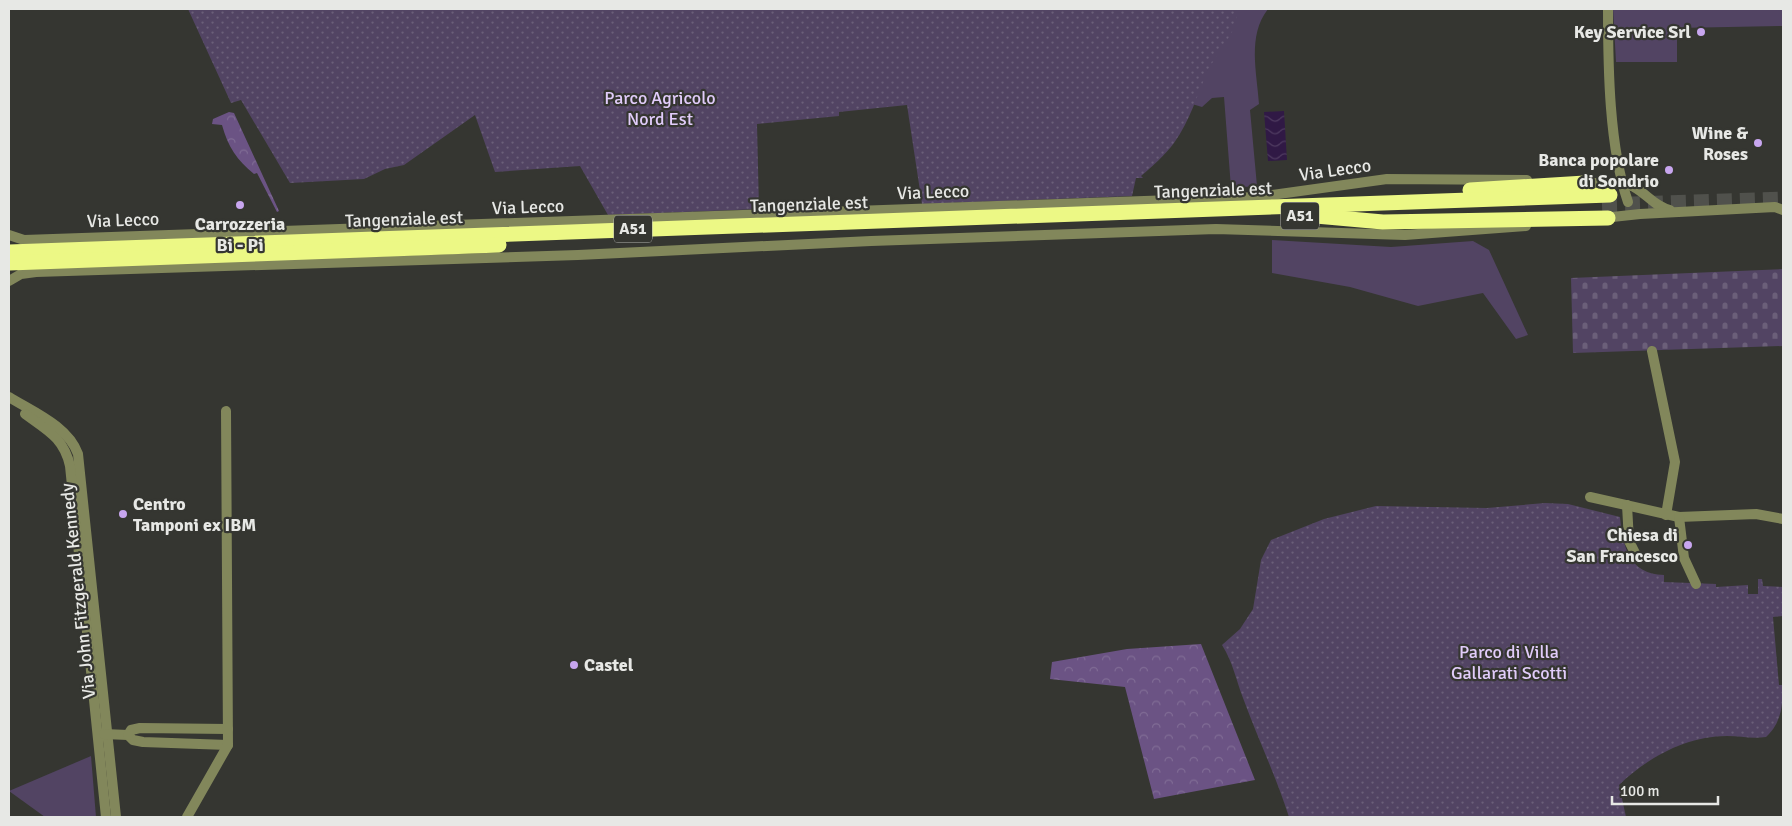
<svg xmlns="http://www.w3.org/2000/svg" width="1792" height="826" font-family="Signika,sans-serif">
  <style>
    .grass { fill: #524463 }
    .forest { fill: url(#forest-crowns) }
    .cemetery { fill: url(#cemetery-stones) }
    .park { fill: url(#park-dots) }
    .water { fill: url(#water-waves) }
    .lines { fill: none; stroke-linecap: round; stroke-linejoin: round }
    .highway-tunnel { stroke: #50514c; stroke-width: 15; stroke-dasharray: 15 8; stroke-linecap: butt }
    .minor { stroke: #82875b; stroke-width: 10 }
    .highway { stroke: #ecf885; stroke-width: 15 }
    .poi-dot { fill: #c8a6ef; stroke: #353631; stroke-width: 2 }
    .labels { text-anchor: middle; dominant-baseline: central; stroke-width: 4.5; stroke-linejoin: round; paint-order: stroke }
    .shield { fill: #353631; stroke: #b2b3af; stroke-width: 1 }
    .shield-label { font-size: 16px; font-weight: bold; fill: #e7e8e5 }
    .poi-label { font-size: 18px; font-weight: bold; fill: #e7e8e5; stroke: #353631; text-anchor: end }
    .park-label { font-size: 18px; fill: #e1ccfa; stroke: #353631 }
    .street-label { font-size: 18px; fill: #e7e8e5; stroke: #353631 }
  </style>
  <defs>
    <pattern id="forest-crowns" width="20" height="18" patternUnits="userSpaceOnUse" patternTransform="scale(1.25)"><rect width="20" height="18" fill="#6b5384"/><path d="M2 6a3 3 0 1 1 6 0M12 15a3 3 0 1 1 6 0" fill="none" stroke="#806c95"/></pattern>
    <pattern id="cemetery-stones" width="16" height="16" patternUnits="userSpaceOnUse" patternTransform="scale(1.25)"><rect width="16" height="16" fill="#524463"/><path d="M2 7V4a2 2 0 0 1 4 0v3zM10 15v-3a2 2 0 0 1 4 0v3z" fill="#6b5f79"/></pattern>
    <pattern id="park-dots" width="8" height="8" patternUnits="userSpaceOnUse" patternTransform="scale(1.25)"><rect width="8" height="8" fill="#524463"/><path d="M2 2h.1M6 6h.1" fill="none" stroke="#6b5f79" stroke-width="1.8" stroke-linecap="round"/></pattern>
    <pattern id="water-waves" width="16" height="10" patternUnits="userSpaceOnUse" patternTransform="scale(1.25)"><rect width="16" height="10" fill="#301945"/><path d="M0 5q4-4 8 0t8 0" fill="none" stroke="#4e3a60"/></pattern>
  </defs>
  <rect width="100%" height="100%" fill="#353631"/>
  <g class="grass">
    <path d="M 1235,9 L 1268,9 C 1247,36 1257,72 1259,104 L 1250,110 L 1257,186 L 1231,188 L 1224,97 L 1212,98 L 1202,107 L 1192,104 Z"/>
    <path d="M 1613,9 L 1783,9 L 1783,26 L 1677,28 L 1677,62 L 1616,62 Z"/>
    <path d="M 1272,240 L 1391,247 L 1473,241 L 1489,250 L 1528,335 L 1516,339 L 1483,293 L 1418,306 L 1350,287 L 1272,273 Z"/>
    <path d="M 91,756 L 96,817 L 45,817 L 9,791 Z"/>
  </g>
  <g class="forest">
    <path d="M 229,112 L 234,113 L 279,211 L 277,212 L 257,173 L 254,174 C 237,160 228,147 222,125 L 212,124 L 213,119 Z"/>
    <path d="M 1201,644 L 1255,780 L 1154,799 L 1125,687 L 1050,679 L 1052,662 L 1127,649 Z"/>
  </g>
  <path class="cemetery" d="M 1783,269 L 1783,346 L 1573,353 L 1571,278 Z"/>
  <g class="park">
    <path d="M 188,9 L 1237,9 C 1237,15 1236,22 1234,28 C 1227,42 1216,56 1208,70 C 1197,95 1190,121 1174,143 C 1165,155 1153,166 1141,176 L 1143,178 L 1136,178 L 1132,196 L 922,204 L 907,105 L 839,112 L 839,116 L 757,124 L 759,209 L 608,215 L 580,166 L 495,172 L 475,115 L 404,165 L 385,169 L 364,179 L 290,183 L 241,100 L 231,103 Z"/>
    <path d="M 1545,503 L 1568,504 L 1620,517 C 1623,546 1628,574 1664,575 L 1664,582 L 1716,584 L 1716,587 L 1748,585 L 1748,594 L 1758,594 L 1758,579 L 1762,579 L 1763,586 L 1783,587 L 1783,616 L 1773,617 L 1779,685 L 1783,685 C 1783,705 1781,724 1766,737 C 1752,739 1740,736 1727,736 C 1686,736 1647,758 1619,785 L 1626,817 L 1289,817 C 1276,776 1258,739 1243,698 C 1236,680 1233,662 1222,645 L 1240,629 L 1253,609 L 1261,560 L 1271,540 L 1324,519 L 1376,506 L 1487,508 Z"/>
  </g>
  <path class="water" d="M 1284,111 L 1287,160 L 1268,161 L 1264,112 Z"/>
  <g class="lines">
    <path class="highway-tunnel" d="M 1602,205 L 1783,199"/>
    <g class="minor">
      <path d="M 1608,9 C 1608,67 1609,147 1628,202"/>
      <path d="M 1579,183 C 1596,184 1618,180 1634,187 C 1647,194 1654,206 1670,210"/>
      <path d="M 1603,218 L 1640,214 L 1775,207 L 1783,210"/>
      <path d="M 9,235 L 24,240 L 1258,197 L 1387,179 L 1527,180"/>
      <path d="M 9,281 L 21,274 L 36,272 L 578,255 L 871,241 L 1216,229 L 1405,235 L 1526,226"/>
      <path d="M 1652,351 L 1675,462 L 1666,515"/>
      <path d="M 9,397 C 33,412 68,426 78,454 L 116,817"/>
      <path d="M 25,414 C 47,430 64,438 70,466 L 106,817"/>
      <path d="M 1590,497 L 1679,517 L 1756,514 L 1783,519"/>
      <path d="M 1627,505 L 1629,541 L 1635,553"/>
      <path d="M 1679,517 L 1684,558 L 1696,584"/>
      <path d="M 104,734 L 128,735 L 133,740 L 143,742 L 228,745"/>
      <path d="M 128,735 L 131,730 L 140,728 L 228,729"/>
      <path d="M 187,817 L 228,745 L 226,411"/>
    </g>
    <g class="highway">
      <path d="M 1470,190 L 1585,183"/>
      <path d="M 1316,216 L 1383,222 L 1608,218"/>
      <path d="M 9,252 L 1610,195"/>
      <path d="M 9,263 L 499,245"/>
    </g>
  </g>
  <g class="poi-dot">
    <circle cx="1701" cy="32" r="5"/>
    <circle cx="1758" cy="143" r="5"/>
    <circle cx="1669" cy="170" r="5"/>
    <circle cx="240" cy="205" r="5"/>
    <circle cx="123" cy="514" r="5"/>
    <circle cx="1688" cy="545" r="5"/>
    <circle cx="574" cy="665" r="5"/>
  </g>
  <g class="labels">
    <g class="shield">
      <rect x="1281" y="202.5" width="38" height="27" rx="4"/>
      <rect x="614" y="215.5" width="38" height="27" rx="4"/>
    </g>
    <g class="shield-label">
      <text x="1300" y="216">A51</text>
      <text x="633" y="229">A51</text>
    </g>
    <g class="poi-label">
      <text x="1691" y="32">Key Service Srl</text>
      <text x="1748" y="133">Wine &amp;<tspan x="1748" dy="21">Roses</tspan></text>
      <text x="1659" y="160">Banca popolare<tspan x="1659" dy="21">di Sondrio</tspan></text>
      <text x="240" y="224" text-anchor="middle">Carrozzeria<tspan x="240" dy="21">Bi - Pi</tspan></text>
      <text x="133" y="504" text-anchor="start">Centro<tspan x="133" dy="21">Tamponi ex IBM</tspan></text>
      <text x="1678" y="535">Chiesa di<tspan x="1678" dy="21">San Francesco</tspan></text>
      <text x="584" y="665" text-anchor="start">Castel</text>
    </g>
    <g class="park-label">
      <text x="660" y="98">Parco Agricolo<tspan x="660" dy="21">Nord Est</tspan></text>
      <text x="1509" y="652">Parco di Villa<tspan x="1509" dy="21">Gallarati Scotti</tspan></text>
    </g>
    <g class="street-label">
      <text transform="translate(1335 170) rotate(-8)">Via Lecco</text>
      <text transform="translate(1213 190) rotate(-2)">Tangenziale est</text>
      <text transform="translate(933 192) rotate(-2)">Via Lecco</text>
      <text transform="translate(809 204) rotate(-2)">Tangenziale est</text>
      <text transform="translate(528 207) rotate(-2)">Via Lecco</text>
      <text transform="translate(404 219) rotate(-2)">Tangenziale est</text>
      <text transform="translate(123 220) rotate(-2)">Via Lecco</text>
      <text transform="translate(78 591) rotate(-96)">Via John Fitzgerald Kennedy</text>
    </g>
  </g>
  <rect width="1792" height="826" fill="none" stroke="#e7e8e5" stroke-width="20"/>
  <path d="M1612 796v8h106v-8" fill="none" stroke="#e7e8e5" stroke-width="2.5"/>
  <text x="1620" y="796" font-size="15" fill="#e7e8e5" stroke="#353631" stroke-width="4" paint-order="stroke">100 m</text>
</svg>
